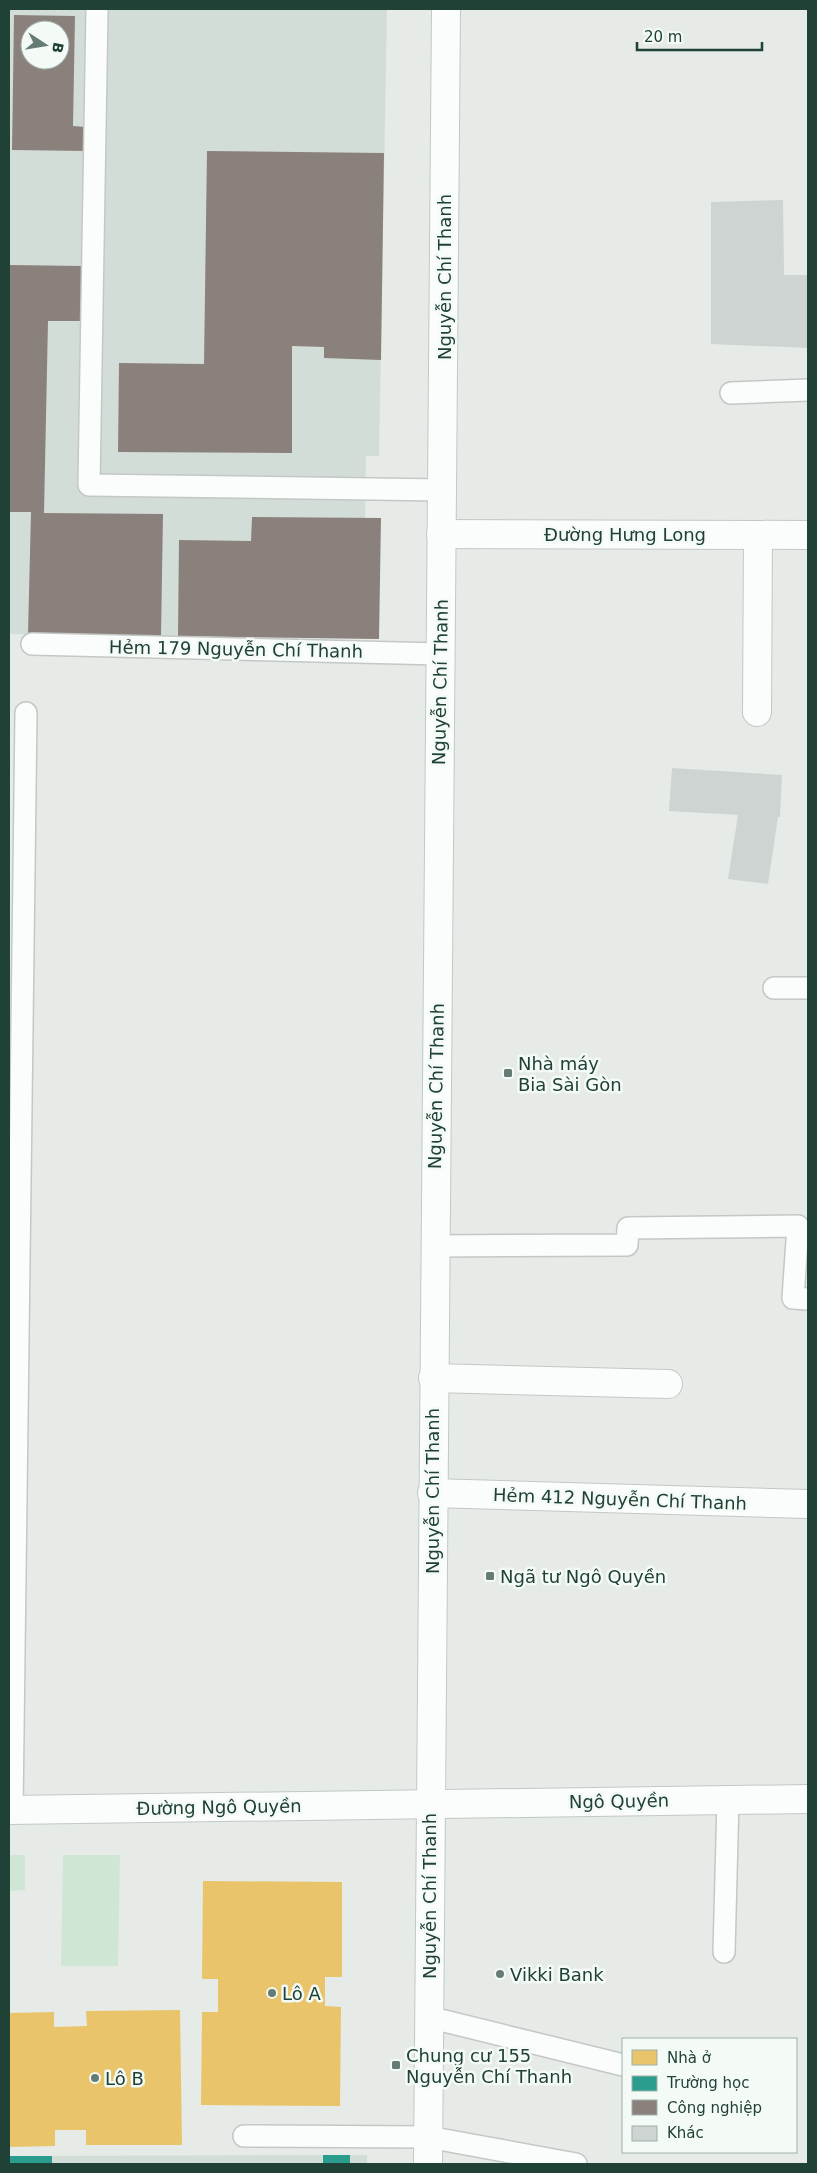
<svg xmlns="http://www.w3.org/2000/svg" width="817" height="2173" font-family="'DejaVu Sans',sans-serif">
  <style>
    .built { fill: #d3ddd8; fill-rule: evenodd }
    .green { fill: #cee6d3 }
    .homes { fill: #e9c46a }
    .schools { fill: #2a9d8f }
    .industry { fill: #8a817c; fill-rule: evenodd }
    .building { fill: #cdd4d1 }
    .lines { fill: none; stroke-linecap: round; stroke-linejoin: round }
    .lane-casing { stroke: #c3c8c5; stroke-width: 24 }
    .street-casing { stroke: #c3c8c5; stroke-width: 30 }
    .secondary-casing { stroke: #c1c9c5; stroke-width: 30 }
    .lane { stroke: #fbfcfc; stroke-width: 21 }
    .street { stroke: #fbfcfc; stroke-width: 28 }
    .secondary { stroke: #fbfcfc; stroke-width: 28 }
    .poi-dot { fill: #657c74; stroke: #f4faf6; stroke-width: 2 }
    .labels { text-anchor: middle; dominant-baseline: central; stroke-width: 5; stroke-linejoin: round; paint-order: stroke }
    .street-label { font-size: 18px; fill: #204136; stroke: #f4faf6 }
    .poi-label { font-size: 18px; fill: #204136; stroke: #f4faf6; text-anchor: start }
  </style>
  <rect width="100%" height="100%" fill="#e6ebe8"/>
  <g class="built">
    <path d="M 9,9 L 387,9 L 379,456 L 366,456 L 365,518 L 379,639 L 9,634 ZM 30,30 L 60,30 L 60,60 L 30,60 Z"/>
    <path d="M 367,2155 L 367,2164 L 9,2164 L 9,2156 Z"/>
  </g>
  <g class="green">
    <path d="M 9,1855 L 25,1855 L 25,1890 L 9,1891 Z"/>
    <path d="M 63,1855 L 120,1855 L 118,1966 L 61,1966 Z"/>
  </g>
  <g class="homes">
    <path d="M 203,1881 L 342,1882 L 342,1977 L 325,1977 L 325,2006 L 341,2007 L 340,2106 L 201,2105 L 202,2012 L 218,2012 L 218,1979 L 202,1979 Z"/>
    <path d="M 180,2010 L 182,2145 L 86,2145 L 86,2130 L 55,2130 L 55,2146 L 9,2147 L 9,2013 L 54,2012 L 54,2027 L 87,2026 L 86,2011 Z"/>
  </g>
  <g class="schools">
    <rect x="323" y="2155" width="27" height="9"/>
    <rect x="9" y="2156" width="43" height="8"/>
  </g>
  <g class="industry">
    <path d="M 14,15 L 75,16 L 73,126 L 86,127 L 86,151 L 12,150 ZM 30,30 L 60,30 L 60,60 L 30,60 Z"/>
    <path d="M 207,151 L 384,153 L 381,360 L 324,358 L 324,347 L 292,346 L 292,453 L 118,452 L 119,363 L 204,364 Z"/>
    <path d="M 10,265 L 83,266 L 82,321 L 48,321 L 44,513 L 163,514 L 161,636 L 28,634 L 31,512 L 9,512 Z"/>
    <path d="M 252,517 L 381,518 L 379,639 L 178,636 L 179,540 L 251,541 Z"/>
  </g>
  <g class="building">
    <path d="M 783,200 L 784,275 L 808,275 L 808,348 L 711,344 L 711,202 Z"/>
    <path d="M 672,768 L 782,775 L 780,817 L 778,817 L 768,884 L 728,879 L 738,815 L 669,811 Z"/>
  </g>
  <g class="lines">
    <g class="lane-casing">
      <g id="lane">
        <path d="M 97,9 L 89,485 L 441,490"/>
        <path d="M 731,393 L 808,390"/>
        <path d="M 32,644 L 440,654"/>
        <path d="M 774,988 L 808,988"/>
        <path d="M 434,1246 L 627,1245 L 628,1228 L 798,1226 L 793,1298 L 808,1299"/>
        <path d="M 12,1810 L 26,713"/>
        <path d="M 724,1952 L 728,1800"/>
        <path d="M 428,2017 L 623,2065"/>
        <path d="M 244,2136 L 428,2137 L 576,2164"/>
      </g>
    </g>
    <g class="street-casing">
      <g id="street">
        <path d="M 441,534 L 808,535"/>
        <path d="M 757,712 L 758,535"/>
        <path d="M 433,1378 L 668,1384"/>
        <path d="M 432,1493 L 808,1504"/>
      </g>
    </g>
    <g class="secondary-casing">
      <g id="secondary">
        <path d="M 9,1810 L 808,1799"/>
        <path d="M 428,2164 L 446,9"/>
      </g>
    </g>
    <use href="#lane" class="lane"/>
    <use href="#street" class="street"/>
    <use href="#secondary" class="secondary"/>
  </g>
  <g class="poi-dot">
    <rect x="503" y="1068" width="10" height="10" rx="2.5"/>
    <rect x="485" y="1571" width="10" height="10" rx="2.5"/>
    <circle cx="500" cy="1974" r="5"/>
    <circle cx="272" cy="1993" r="5"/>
    <rect x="391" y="2060" width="10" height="10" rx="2.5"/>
    <circle cx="95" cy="2078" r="5"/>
  </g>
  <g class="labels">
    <g class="street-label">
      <text transform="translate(444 277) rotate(-90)">Nguyễn Chí Thanh</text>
      <text x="625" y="534">Đường Hưng Long</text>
      <text transform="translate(236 649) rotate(1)">Hẻm 179 Nguyễn Chí Thanh</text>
      <text transform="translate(440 682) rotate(-89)">Nguyễn Chí Thanh</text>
      <text transform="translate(436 1086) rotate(-89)">Nguyễn Chí Thanh</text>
      <text transform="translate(432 1491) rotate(-90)">Nguyễn Chí Thanh</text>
      <text transform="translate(620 1499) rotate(2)">Hẻm 412 Nguyễn Chí Thanh</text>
      <text transform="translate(619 1801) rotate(-1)">Ngô Quyền</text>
      <text transform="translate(219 1807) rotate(-1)">Đường Ngô Quyền</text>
      <text transform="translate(429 1896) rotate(-90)">Nguyễn Chí Thanh</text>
    </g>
    <g class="poi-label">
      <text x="518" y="1063">Nhà máy<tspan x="518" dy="21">Bia Sài Gòn</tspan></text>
      <text x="500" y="1576">Ngã tư Ngô Quyền</text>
      <text x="510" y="1974">Vikki Bank</text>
      <text x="282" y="1993">Lô A</text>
      <text x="406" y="2055">Chung cư 155<tspan x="406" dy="21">Nguyễn Chí Thanh</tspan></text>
      <text x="105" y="2078">Lô B</text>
    </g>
  </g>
  <rect width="817" height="2173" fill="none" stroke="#204136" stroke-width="20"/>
  <rect x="622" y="2038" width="175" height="115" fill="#f4faf6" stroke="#9fb0a9"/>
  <rect x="632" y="2050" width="25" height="15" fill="#e9c46a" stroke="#9fb0a9"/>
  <text x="667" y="2063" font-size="15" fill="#204136">Nhà ở</text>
  <rect x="632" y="2076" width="25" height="15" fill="#2a9d8f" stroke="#9fb0a9"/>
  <text x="667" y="2088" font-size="15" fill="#204136">Trường học</text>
  <rect x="632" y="2100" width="25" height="15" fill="#8a817c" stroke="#9fb0a9"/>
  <text x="667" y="2113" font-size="15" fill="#204136">Công nghiệp</text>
  <rect x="632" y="2126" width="25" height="15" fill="#cdd4d1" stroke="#9fb0a9"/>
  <text x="667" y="2138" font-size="15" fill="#204136">Khác</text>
  <g transform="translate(45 45) rotate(102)"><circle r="24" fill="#f4faf6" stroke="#9fb0a9"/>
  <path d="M0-4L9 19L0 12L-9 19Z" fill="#657c74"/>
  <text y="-8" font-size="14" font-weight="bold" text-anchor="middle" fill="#204136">B</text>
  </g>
  <path d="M637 42v8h125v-8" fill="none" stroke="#204136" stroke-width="2.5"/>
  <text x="644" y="42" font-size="15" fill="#204136" stroke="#f4faf6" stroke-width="4" paint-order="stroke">20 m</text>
</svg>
